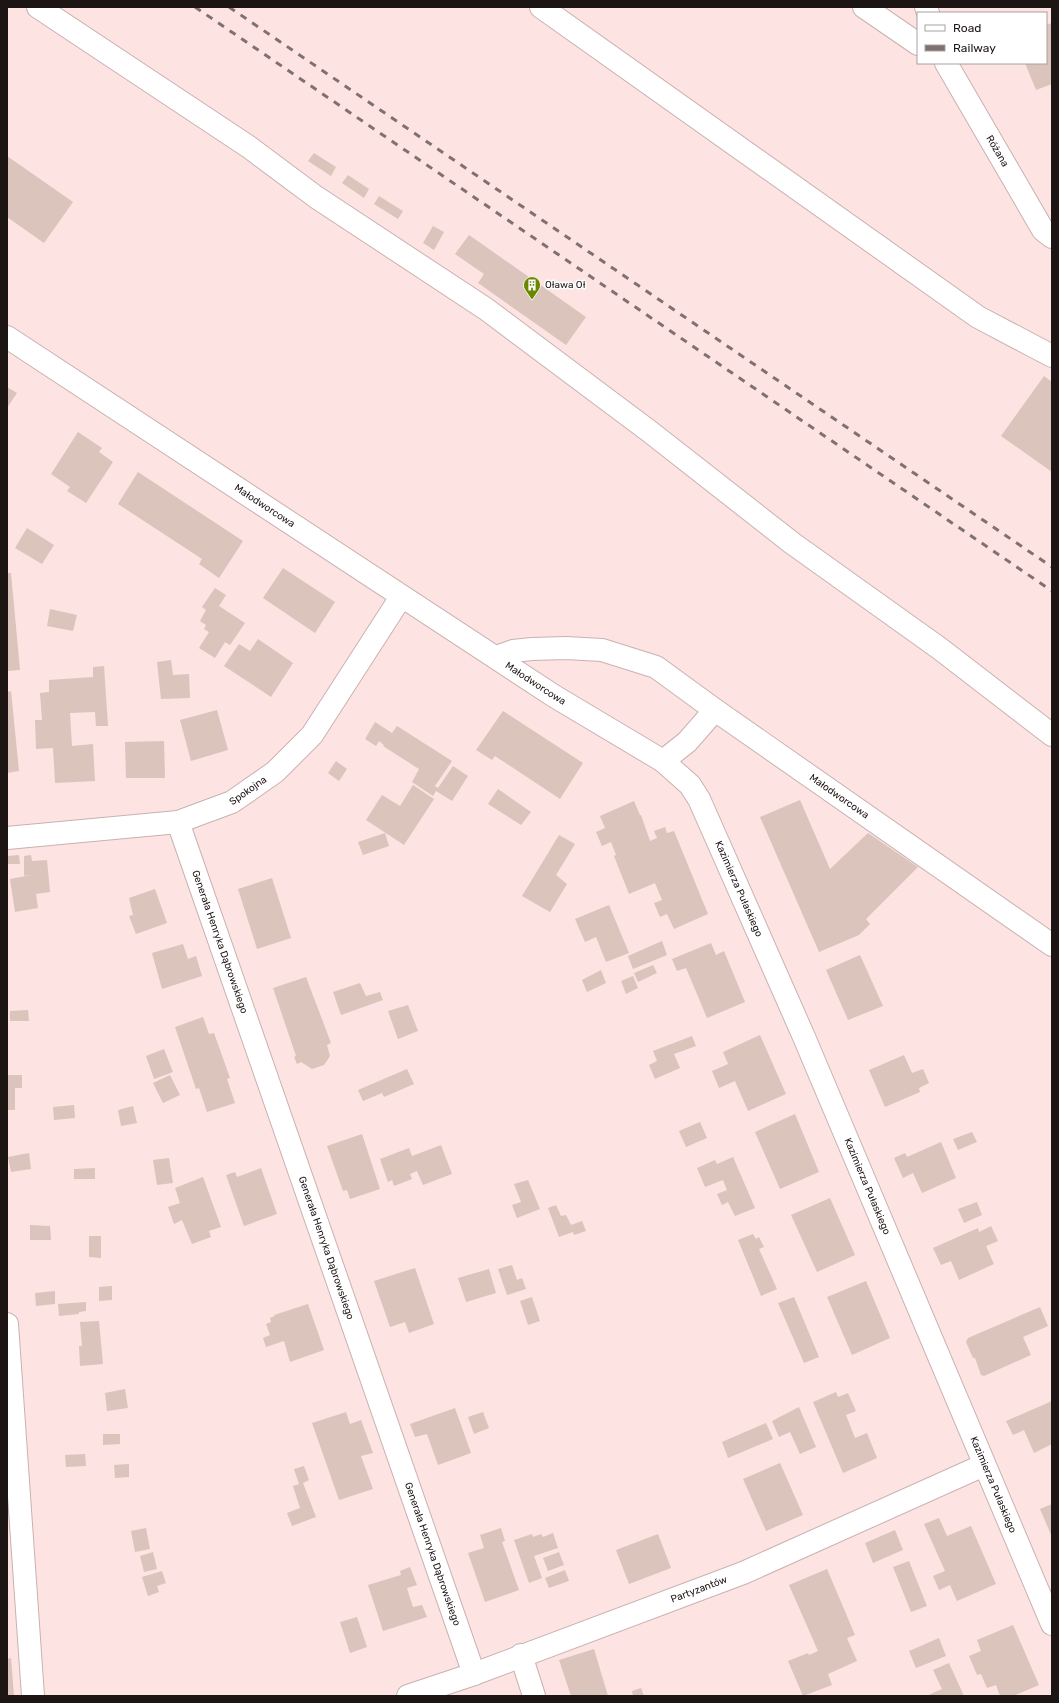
<svg xmlns="http://www.w3.org/2000/svg" width="1059" height="1703" font-family="Rubik,sans-serif">
  <style>
    .building { fill: #dbc4bc }
    .lines { fill: none; stroke-linecap: round; stroke-linejoin: round }
    .minor-casing { stroke: #cab1b1; stroke-width: 24 }
    .minor { stroke: #fff; stroke-width: 22 }
    .rail { stroke: #817070; stroke-width: 3; stroke-dasharray: 7 7; stroke-linecap: butt }
    .labels { text-anchor: middle; dominant-baseline: central; stroke-width: 3; stroke-linejoin: round; paint-order: stroke }
    .street-label { font-size: 10px; fill: #1d1414; stroke: #fff }
    .poi-label { font-size: 10px; fill: #1d1414; stroke: #fff; text-anchor: start }
  </style>
  <rect width="100%" height="100%" fill="#fde3e2"/>
  <g class="building">
    <path d="M 1052,23 L 1052,84 L 1036,90 L 1025,63 L 1046,63 L 1046,25 Z"/>
    <path d="M 314,153 L 336,167 L 331,176 L 308,161 Z"/>
    <path d="M 7,156 L 73,202 L 44,243 L 7,217 Z"/>
    <path d="M 348,175 L 369,189 L 364,198 L 342,183 Z"/>
    <path d="M 379,196 L 403,211 L 398,219 L 374,204 Z"/>
    <path d="M 433,226 L 444,232 L 434,250 L 423,243 Z"/>
    <path d="M 469,235 L 586,317 L 566,345 L 478,283 L 484,274 L 455,254 Z"/>
    <path d="M 1044,376 L 1052,382 L 1052,472 L 1001,436 Z"/>
    <path d="M 7,387 L 17,393 L 7,408 Z"/>
    <path d="M 78,432 L 102,448 L 99,452 L 113,462 L 86,503 L 67,491 L 70,487 L 51,474 Z"/>
    <path d="M 138,472 L 243,541 L 219,578 L 199,564 L 202,559 L 118,504 Z"/>
    <path d="M 27,528 L 54,545 L 42,564 L 15,548 Z"/>
    <path d="M 283,568 L 335,602 L 315,633 L 263,598 Z"/>
    <path d="M 7,573 L 11,573 L 20,670 L 7,671 Z"/>
    <path d="M 215,588 L 226,595 L 219,606 L 245,623 L 230,645 L 225,642 L 215,658 L 199,648 L 209,632 L 204,629 L 206,625 L 200,621 L 206,610 L 202,607 Z"/>
    <path d="M 50,609 L 77,615 L 73,631 L 47,626 Z"/>
    <path d="M 258,639 L 293,663 L 271,697 L 224,666 L 239,644 L 250,651 Z"/>
    <path d="M 171,660 L 173,675 L 189,674 L 190,698 L 161,699 L 157,662 Z"/>
    <path d="M 104,666 L 108,726 L 96,726 L 95,712 L 70,713 L 72,746 L 93,744 L 95,781 L 55,783 L 53,748 L 36,749 L 35,720 L 42,720 L 40,693 L 49,692 L 49,680 L 93,677 L 93,667 Z"/>
    <path d="M 11,691 L 19,771 L 7,773 L 7,692 Z"/>
    <path d="M 217,710 L 228,750 L 191,761 L 180,720 Z"/>
    <path d="M 503,711 L 583,763 L 560,799 L 495,756 L 492,760 L 476,750 Z"/>
    <path d="M 375,722 L 392,733 L 397,726 L 452,761 L 435,786 L 438,788 L 453,766 L 468,776 L 452,801 L 436,791 L 433,796 L 412,782 L 419,769 L 383,746 L 384,745 L 379,741 L 376,746 L 365,739 Z"/>
    <path d="M 164,741 L 165,778 L 126,778 L 125,742 Z"/>
    <path d="M 336,761 L 347,769 L 339,781 L 328,773 Z"/>
    <path d="M 413,785 L 434,799 L 404,845 L 366,820 L 382,795 L 400,806 Z"/>
    <path d="M 498,789 L 531,812 L 521,825 L 488,804 Z"/>
    <path d="M 800,800 L 830,869 L 868,833 L 918,867 L 866,919 L 870,924 L 859,935 L 819,952 L 760,817 Z"/>
    <path d="M 634,801 L 640,815 L 641,815 L 650,841 L 657,838 L 654,831 L 665,827 L 667,833 L 674,831 L 708,914 L 674,929 L 667,914 L 660,917 L 654,903 L 662,900 L 655,883 L 629,894 L 614,856 L 616,855 L 611,842 L 602,846 L 596,832 L 605,828 L 600,816 Z"/>
    <path d="M 385,833 L 389,846 L 363,855 L 358,842 Z"/>
    <path d="M 559,835 L 575,844 L 556,875 L 567,884 L 550,912 L 522,896 Z"/>
    <path d="M 19,855 L 20,864 L 7,864 L 7,856 Z"/>
    <path d="M 31,855 L 32,861 L 47,860 L 50,892 L 36,894 L 38,908 L 15,912 L 10,879 L 32,875 L 24,876 L 24,856 Z"/>
    <path d="M 272,878 L 291,938 L 257,949 L 238,889 Z"/>
    <path d="M 155,889 L 167,923 L 136,934 L 129,916 L 133,915 L 129,898 Z"/>
    <path d="M 609,905 L 629,953 L 606,962 L 596,937 L 585,942 L 575,919 Z"/>
    <path d="M 662,941 L 667,955 L 633,969 L 628,956 Z"/>
    <path d="M 711,943 L 716,955 L 724,951 L 745,1002 L 707,1018 L 686,968 L 677,971 L 672,959 Z"/>
    <path d="M 183,944 L 188,959 L 196,956 L 202,976 L 162,989 L 152,953 Z"/>
    <path d="M 860,955 L 883,1006 L 848,1020 L 826,970 Z"/>
    <path d="M 653,965 L 657,973 L 638,982 L 634,973 Z"/>
    <path d="M 601,970 L 606,983 L 587,992 L 582,980 Z"/>
    <path d="M 633,976 L 638,988 L 626,994 L 621,981 Z"/>
    <path d="M 306,977 L 331,1043 L 327,1045 L 330,1056 L 324,1065 L 312,1069 L 301,1062 L 297,1064 L 294,1057 L 296,1056 L 273,988 Z"/>
    <path d="M 360,983 L 366,996 L 380,992 L 383,1000 L 341,1015 L 333,992 Z"/>
    <path d="M 408,1005 L 418,1031 L 398,1039 L 388,1011 Z"/>
    <path d="M 28,1010 L 29,1021 L 10,1021 L 10,1011 Z"/>
    <path d="M 203,1017 L 209,1034 L 214,1033 L 230,1078 L 227,1079 L 235,1103 L 207,1112 L 199,1088 L 196,1089 L 175,1027 Z"/>
    <path d="M 760,1035 L 786,1094 L 748,1111 L 735,1081 L 719,1088 L 712,1071 L 728,1064 L 723,1052 Z"/>
    <path d="M 692,1036 L 696,1046 L 674,1054 L 680,1068 L 655,1079 L 649,1065 L 657,1061 L 653,1051 Z"/>
    <path d="M 164,1049 L 173,1072 L 154,1079 L 146,1056 Z"/>
    <path d="M 904,1055 L 912,1073 L 923,1069 L 929,1083 L 919,1088 L 920,1092 L 885,1107 L 869,1070 Z"/>
    <path d="M 407,1069 L 414,1084 L 384,1097 L 382,1093 L 363,1101 L 358,1090 Z"/>
    <path d="M 7,1075 L 22,1075 L 22,1088 L 15,1088 L 15,1110 L 7,1110 Z"/>
    <path d="M 170,1075 L 180,1095 L 163,1103 L 153,1083 Z"/>
    <path d="M 74,1105 L 75,1118 L 54,1120 L 53,1107 Z"/>
    <path d="M 133,1106 L 137,1123 L 121,1126 L 118,1110 Z"/>
    <path d="M 795,1114 L 819,1172 L 780,1189 L 755,1132 Z"/>
    <path d="M 700,1122 L 707,1138 L 686,1147 L 679,1131 Z"/>
    <path d="M 972,1132 L 977,1142 L 958,1150 L 953,1139 Z"/>
    <path d="M 362,1134 L 380,1189 L 350,1199 L 347,1190 L 343,1191 L 327,1146 Z"/>
    <path d="M 941,1142 L 956,1178 L 922,1193 L 913,1173 L 903,1178 L 894,1158 L 905,1153 L 907,1157 Z"/>
    <path d="M 441,1145 L 452,1174 L 423,1185 L 417,1171 L 410,1174 L 412,1179 L 394,1186 L 392,1180 L 388,1182 L 380,1159 L 409,1148 L 412,1156 Z"/>
    <path d="M 29,1153 L 31,1169 L 11,1172 L 8,1157 Z"/>
    <path d="M 733,1157 L 755,1208 L 735,1216 L 728,1202 L 722,1205 L 717,1194 L 727,1190 L 723,1180 L 705,1187 L 697,1168 L 715,1160 L 717,1164 Z"/>
    <path d="M 169,1158 L 173,1183 L 157,1185 L 153,1160 Z"/>
    <path d="M 95,1168 L 95,1179 L 74,1179 L 74,1169 Z"/>
    <path d="M 261,1168 L 277,1214 L 244,1226 L 226,1175 L 235,1172 L 237,1177 Z"/>
    <path d="M 203,1177 L 221,1227 L 209,1231 L 211,1237 L 192,1244 L 182,1220 L 174,1224 L 168,1207 L 180,1203 L 175,1188 Z"/>
    <path d="M 528,1180 L 540,1209 L 517,1218 L 512,1205 L 521,1202 L 514,1184 Z"/>
    <path d="M 830,1198 L 855,1255 L 817,1272 L 791,1215 Z"/>
    <path d="M 977,1202 L 982,1215 L 964,1223 L 958,1209 Z"/>
    <path d="M 556,1205 L 561,1216 L 566,1215 L 571,1225 L 582,1221 L 586,1231 L 574,1235 L 573,1232 L 559,1237 L 548,1208 Z"/>
    <path d="M 30,1225 L 50,1226 L 51,1240 L 30,1240 Z"/>
    <path d="M 991,1226 L 998,1241 L 986,1246 L 994,1264 L 959,1280 L 951,1261 L 941,1265 L 933,1248 L 978,1228 L 979,1232 Z"/>
    <path d="M 753,1234 L 756,1239 L 759,1237 L 764,1247 L 759,1249 L 777,1289 L 761,1296 L 738,1240 Z"/>
    <path d="M 89,1236 L 101,1236 L 101,1258 L 89,1257 Z"/>
    <path d="M 512,1265 L 517,1280 L 522,1278 L 526,1289 L 507,1295 L 498,1269 Z"/>
    <path d="M 415,1268 L 434,1324 L 409,1333 L 405,1322 L 390,1327 L 374,1281 Z"/>
    <path d="M 489,1269 L 496,1293 L 466,1302 L 458,1278 Z"/>
    <path d="M 866,1281 L 890,1338 L 852,1355 L 827,1297 Z"/>
    <path d="M 112,1286 L 112,1300 L 99,1301 L 99,1287 Z"/>
    <path d="M 55,1291 L 55,1304 L 36,1306 L 35,1293 Z"/>
    <path d="M 532,1297 L 540,1321 L 528,1325 L 520,1301 Z"/>
    <path d="M 794,1297 L 819,1357 L 804,1363 L 778,1303 Z"/>
    <path d="M 86,1302 L 86,1311 L 79,1312 L 79,1314 L 59,1316 L 58,1304 Z"/>
    <path d="M 308,1304 L 324,1350 L 290,1362 L 284,1341 L 266,1347 L 263,1338 L 270,1335 L 266,1324 L 271,1322 L 270,1318 L 275,1316 L 274,1315 Z"/>
    <path d="M 1040,1307 L 1048,1326 L 1023,1337 L 1031,1355 L 984,1376 L 981,1375 L 975,1358 L 973,1358 L 966,1342 L 968,1338 Z"/>
    <path d="M 99,1321 L 103,1364 L 80,1366 L 79,1346 L 82,1346 L 80,1322 Z"/>
    <path d="M 125,1389 L 128,1408 L 107,1411 L 105,1393 Z"/>
    <path d="M 836,1392 L 838,1397 L 848,1393 L 856,1411 L 846,1415 L 855,1438 L 867,1433 L 877,1458 L 843,1473 L 813,1402 Z"/>
    <path d="M 1052,1401 L 1052,1444 L 1034,1453 L 1024,1430 L 1013,1435 L 1006,1421 Z"/>
    <path d="M 799,1407 L 816,1447 L 800,1454 L 790,1432 L 779,1437 L 772,1421 Z"/>
    <path d="M 455,1408 L 471,1453 L 438,1465 L 427,1434 L 415,1437 L 410,1424 Z"/>
    <path d="M 346,1412 L 350,1424 L 361,1420 L 373,1453 L 361,1456 L 373,1489 L 339,1500 L 312,1423 Z"/>
    <path d="M 483,1412 L 489,1428 L 474,1434 L 468,1417 Z"/>
    <path d="M 766,1423 L 773,1439 L 728,1458 L 722,1442 Z"/>
    <path d="M 103,1434 L 120,1434 L 120,1444 L 103,1445 Z"/>
    <path d="M 85,1454 L 86,1466 L 66,1467 L 65,1455 Z"/>
    <path d="M 780,1463 L 803,1515 L 766,1531 L 743,1479 Z"/>
    <path d="M 129,1464 L 129,1477 L 115,1478 L 114,1465 Z"/>
    <path d="M 304,1466 L 309,1480 L 303,1483 L 316,1517 L 292,1526 L 287,1513 L 300,1508 L 293,1486 L 299,1484 L 294,1469 Z"/>
    <path d="M 1052,1504 L 1052,1537 L 1040,1509 Z"/>
    <path d="M 939,1518 L 947,1536 L 971,1526 L 996,1584 L 957,1601 L 950,1585 L 939,1590 L 933,1576 L 945,1571 L 924,1524 Z"/>
    <path d="M 146,1528 L 150,1549 L 135,1552 L 131,1531 Z"/>
    <path d="M 501,1528 L 505,1541 L 502,1542 L 519,1590 L 485,1602 L 468,1553 L 484,1548 L 480,1535 Z"/>
    <path d="M 895,1530 L 903,1550 L 873,1563 L 865,1543 Z"/>
    <path d="M 553,1533 L 558,1548 L 534,1556 L 542,1578 L 529,1583 L 514,1540 L 532,1534 L 533,1537 L 541,1534 L 543,1537 Z"/>
    <path d="M 658,1534 L 671,1568 L 629,1584 L 616,1550 Z"/>
    <path d="M 153,1552 L 157,1569 L 144,1572 L 140,1556 Z"/>
    <path d="M 559,1552 L 564,1565 L 548,1571 L 543,1558 Z"/>
    <path d="M 909,1561 L 927,1606 L 911,1612 L 893,1567 Z"/>
    <path d="M 410,1567 L 417,1585 L 407,1588 L 410,1598 L 413,1607 L 422,1605 L 427,1617 L 383,1631 L 368,1585 L 401,1575 L 400,1571 Z"/>
    <path d="M 827,1569 L 855,1635 L 847,1638 L 857,1661 L 828,1674 L 832,1685 L 803,1696 L 788,1661 L 808,1653 L 809,1655 L 818,1651 L 789,1585 Z"/>
    <path d="M 565,1570 L 569,1581 L 549,1588 L 545,1578 Z"/>
    <path d="M 162,1571 L 166,1583 L 157,1586 L 159,1592 L 148,1596 L 142,1577 Z"/>
    <path d="M 357,1617 L 367,1647 L 350,1653 L 340,1622 Z"/>
    <path d="M 1013,1625 L 1039,1685 L 1013,1696 L 1000,1696 L 996,1685 L 987,1688 L 981,1674 L 977,1675 L 969,1656 L 981,1651 L 977,1640 Z"/>
    <path d="M 939,1638 L 946,1656 L 916,1668 L 909,1651 Z"/>
    <path d="M 594,1649 L 608,1696 L 571,1696 L 559,1660 Z"/>
    <path d="M 11,1658 L 14,1696 L 7,1696 L 7,1659 Z"/>
    <path d="M 949,1663 L 964,1696 L 926,1696 L 942,1689 L 933,1670 Z"/>
    <path d="M 641,1688 L 644,1696 L 633,1696 L 632,1691 Z"/>
  </g>
  <g class="lines">
    <g class="minor-casing">
      <g id="minor">
        <path d="M 38,7 L 249,147 L 316,197 L 486,309 L 649,431 L 792,543 L 939,648 L 1052,735"/>
        <path d="M 541,7 L 978,317 L 1052,356"/>
        <path d="M 864,7 L 918,44"/>
        <path d="M 926,7 L 928,13"/>
        <path id="s1" d="M 946,63 L 1043,230 L 1052,237"/>
        <path id="s2" d="M 7,337 L 554,696 L 663,761 L 687,742 L 715,710"/>
        <path id="s3" d="M 496,657 L 513,651 L 532,649 L 566,648 L 602,650 L 656,667 L 715,710 L 1052,945"/>
        <path id="s4" d="M 663,761 L 690,785 L 699,799 L 804,1037 L 1052,1624"/>
        <path id="s5" d="M 178,822 L 474,1674"/>
        <path id="s6" d="M 7,838 L 178,822 L 232,802 L 275,772 L 312,735 L 401,597"/>
        <path d="M 7,1324 L 33,1696"/>
        <path d="M 521,1655 L 534,1696"/>
        <path id="s7" d="M 408,1696 L 474,1674 L 743,1573 L 984,1465"/>
      </g>
    </g>
    <use href="#minor" class="minor"/>
    <g class="rail">
      <path d="M 195,7 L 1052,591"/>
      <path d="M 229,7 L 1052,567"/>
    </g>
  </g>
  <defs>
    <g id="building-pin" transform="scale(0.9)"><path d="M0 17L-7.5 6A9.5 9.5 0 1 1 7.5 6Z" fill="#6a8700" stroke="#fff"/><path d="M-4-6H4V6H1V3H-1V6H-4ZM-2.5-4.3h1.7v1.8h-1.7ZM.8-4.3h1.7v1.8H.8ZM-2.5-1h1.7V.8h-1.7ZM.8-1h1.7V.8H.8Z" fill="#fff"/></g>
  </defs>
  <g fill-rule="evenodd">
    <use href="#building-pin" x="532" y="285"/>
  </g>
  <g class="labels">
    <g class="street-label">
      <text stroke="none"><textPath href="#s1" startOffset="102">Różana</textPath></text>
      <text stroke="none"><textPath href="#s2" startOffset="308">Małodworcowa</textPath></text>
      <text stroke="none"><textPath href="#s2" startOffset="632">Małodworcowa</textPath></text>
      <text stroke="none"><textPath href="#s6" startOffset="249">Spokojna</textPath></text>
      <text stroke="none"><textPath href="#s3" startOffset="388">Małodworcowa</textPath></text>
      <text stroke="none"><textPath href="#s4" startOffset="151">Kazimierza Pułaskiego</textPath></text>
      <text stroke="none"><textPath href="#s5" startOffset="127">Generała Henryka Dąbrowskiego</textPath></text>
      <text stroke="none"><textPath href="#s4" startOffset="475">Kazimierza Pułaskiego</textPath></text>
      <text stroke="none"><textPath href="#s5" startOffset="451">Generała Henryka Dąbrowskiego</textPath></text>
      <text stroke="none"><textPath href="#s4" startOffset="799">Kazimierza Pułaskiego</textPath></text>
      <text stroke="none"><textPath href="#s5" startOffset="775">Generała Henryka Dąbrowskiego</textPath></text>
      <text stroke="none"><textPath href="#s7" startOffset="310">Partyzantów</textPath></text>
    </g>
    <g class="poi-label">
      <text x="545" y="285">Oława Oł</text>
    </g>
  </g>
  <rect width="1059" height="1703" fill="none" stroke="#1d1414" stroke-width="16"/>
  <rect x="917" y="12" width="130" height="52" fill="#ffffff" stroke="#a5a1a1"/>
  <rect x="925" y="25" width="20" height="6" fill="#ffffff" stroke="#a5a1a1"/>
  <text x="953" y="32" font-size="12" fill="#1d1414">Road</text>
  <rect x="925" y="45" width="20" height="6" fill="#817070" stroke="#a5a1a1"/>
  <text x="953" y="52" font-size="12" fill="#1d1414">Railway</text>
</svg>
